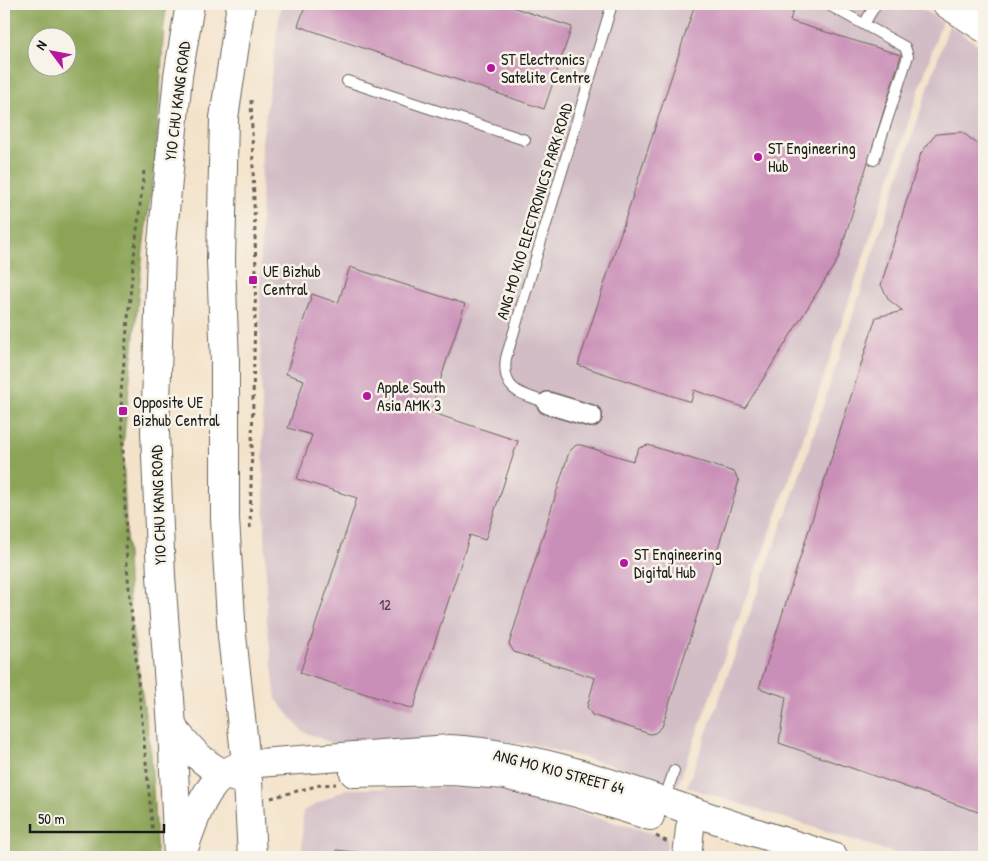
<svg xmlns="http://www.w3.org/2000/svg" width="988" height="861" font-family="'Patrick Hand',sans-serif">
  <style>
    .industrial { fill: #d2bdc6 }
    .forest { fill: #8ba456; stroke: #546039; fill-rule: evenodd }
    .building { fill: #ca8fb8 }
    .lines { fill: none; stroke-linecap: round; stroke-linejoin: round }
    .lane-casing { stroke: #686259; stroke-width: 12 }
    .street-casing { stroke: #686259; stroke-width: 24 }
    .secondary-casing { stroke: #686259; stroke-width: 30 }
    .primary-casing { stroke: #686259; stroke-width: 30 }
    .path { stroke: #686259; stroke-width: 3; stroke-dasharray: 4 4; stroke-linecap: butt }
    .lane { stroke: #fff; stroke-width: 10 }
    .street { stroke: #fff; stroke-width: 21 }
    .secondary { stroke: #fff; stroke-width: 28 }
    .primary { stroke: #fff; stroke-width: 28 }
    .poi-dot { fill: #b5179e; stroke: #f7f3e8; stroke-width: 2 }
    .labels { text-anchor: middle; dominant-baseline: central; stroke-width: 5; stroke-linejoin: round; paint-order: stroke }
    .number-label { font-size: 14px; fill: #483943 }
    .poi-label { font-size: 16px; fill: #1c1c1c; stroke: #f7f3e8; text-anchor: start }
    .street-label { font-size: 16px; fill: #1c1c1c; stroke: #f7f3e8 }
  </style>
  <rect width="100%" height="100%" fill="#f7f3e8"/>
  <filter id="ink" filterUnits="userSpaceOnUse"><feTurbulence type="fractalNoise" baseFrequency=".02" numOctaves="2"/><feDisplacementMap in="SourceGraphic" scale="10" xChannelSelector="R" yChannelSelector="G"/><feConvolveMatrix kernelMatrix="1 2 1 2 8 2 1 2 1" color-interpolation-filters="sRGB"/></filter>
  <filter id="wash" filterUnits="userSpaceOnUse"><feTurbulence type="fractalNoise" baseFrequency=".0096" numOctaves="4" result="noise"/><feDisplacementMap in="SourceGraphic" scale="20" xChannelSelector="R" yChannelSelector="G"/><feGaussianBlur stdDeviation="1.12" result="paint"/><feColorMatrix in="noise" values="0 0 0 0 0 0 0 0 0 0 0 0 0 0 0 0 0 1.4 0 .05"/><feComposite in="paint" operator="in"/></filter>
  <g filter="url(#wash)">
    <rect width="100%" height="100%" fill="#f4e3cb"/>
    <g class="industrial">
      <path d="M 281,4 L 914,4 L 942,21 L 793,469 L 678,785 L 608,764 L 530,744 L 463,739 L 334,744 L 302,731 L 276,699 L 267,622 L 260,316 L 262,142 Z"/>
      <path d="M 949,25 L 984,49 L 984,857 L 906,857 L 687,787 L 800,475 Z"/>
      <path d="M 487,787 L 667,837 L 666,857 L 302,857 L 303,811 L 346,789 Z"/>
    </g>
    <path class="forest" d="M 4,4 L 167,4 L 164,24 L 156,156 L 144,241 L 123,446 L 129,607 L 151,754 L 157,857 L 4,857 ZM 38,38 L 68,38 L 68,68 L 38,68 Z"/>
    <g id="blocks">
      <g class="building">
        <path d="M 306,4 L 503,4 L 572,27 L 544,109 L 298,26 Z"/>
        <path d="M 695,4 L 784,4 L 794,7 L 790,21 L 901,55 L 838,259 L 745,408 L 694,390 L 691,402 L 578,365 Z"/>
        <path d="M 962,132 L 984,149 L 984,814 L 779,743 L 786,697 L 759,688 L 876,317 L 903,311 L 889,300 L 881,285 L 921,153 L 936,134 Z"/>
        <path d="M 350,267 L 465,304 L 430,412 L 518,441 L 485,540 L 470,535 L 413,709 L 300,673 L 357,498 L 297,479 L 312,435 L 288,428 L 304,380 L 286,374 L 312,294 L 338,303 Z"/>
        <path d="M 576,445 L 581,445 L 633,461 L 639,448 L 648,445 L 734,472 L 739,481 L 662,727 L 655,733 L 650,734 L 592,715 L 587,707 L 595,678 L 514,652 L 509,644 L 569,452 Z"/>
        <path d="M 336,850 L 391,856 L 391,857 L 335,857 Z"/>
      </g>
    </g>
  </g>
  <g filter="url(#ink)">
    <use href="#blocks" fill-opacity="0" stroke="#686259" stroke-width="1"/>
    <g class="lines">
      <g class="lane-casing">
        <g id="lane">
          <path d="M 827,4 L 905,47 L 908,56 L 874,160"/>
          <path d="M 864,24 L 876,4"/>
          <path d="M 347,81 L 525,140"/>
          <path d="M 548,403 C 522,394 501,392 506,358 L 612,4"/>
          <path d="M 664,800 L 674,771"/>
        </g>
      </g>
      <g class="street-casing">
        <path id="street" d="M 548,403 L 591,416"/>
      </g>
      <g class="secondary-casing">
        <g id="secondary">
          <path d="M 947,4 L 984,28"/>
          <path d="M 245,764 L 450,749 C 535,754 613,784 692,811 C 739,828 786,842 833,857"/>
          <path d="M 354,773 L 451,771 L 505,775 L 577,793 L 650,816"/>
          <path d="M 687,857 L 690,828 L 695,812"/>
        </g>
      </g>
      <g class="primary-casing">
        <g id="primary">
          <path d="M 241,4 L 224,118 L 221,262 L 225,362 L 225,519 L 232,636 L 248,781 L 252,857"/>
          <path d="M 172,727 C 191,750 209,772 239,779"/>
          <path d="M 183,851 C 196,816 205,776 245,764"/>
          <path d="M 178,857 L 172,727 L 161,576 L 155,432 L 161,253 L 178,76 L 190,4"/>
        </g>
      </g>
      <g class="path">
        <path d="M 144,171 L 133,265 L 121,393 L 127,567 L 153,834"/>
        <path d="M 250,528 L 256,271 L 251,97"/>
        <path d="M 271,798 L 320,785 L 336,784"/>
        <path d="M 656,836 L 668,842"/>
        <path d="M 854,854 L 863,857"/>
        <path d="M 710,855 L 717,857"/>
      </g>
      <use href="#lane" class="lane"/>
      <use href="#street" class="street"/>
      <use href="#secondary" class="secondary"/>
      <use href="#primary" class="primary"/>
    </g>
  </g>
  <g class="poi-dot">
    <circle cx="491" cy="68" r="5"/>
    <circle cx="758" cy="157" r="5"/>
    <rect x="248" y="275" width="10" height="10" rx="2.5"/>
    <circle cx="367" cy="396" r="5"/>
    <rect x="118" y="406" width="10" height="10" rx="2.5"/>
    <circle cx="624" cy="563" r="5"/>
  </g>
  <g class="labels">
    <g class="number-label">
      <text x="385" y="604">12</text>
    </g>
    <g class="poi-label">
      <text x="501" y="59">ST Electronics<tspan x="501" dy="18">Satelite Centre</tspan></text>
      <text x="768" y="148">ST Engineering<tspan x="768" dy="18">Hub</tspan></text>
      <text x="263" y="271">UE Bizhub<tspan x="263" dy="18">Central</tspan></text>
      <text x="377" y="387">Apple South<tspan x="377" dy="18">Asia AMK 3</tspan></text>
      <text x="133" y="402">Opposite UE<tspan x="133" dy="18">Bizhub Central</tspan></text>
      <text x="634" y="554">ST Engineering<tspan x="634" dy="18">Digital Hub</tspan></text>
    </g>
    <g class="street-label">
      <text transform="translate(177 101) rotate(-83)">YIO CHU KANG ROAD</text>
      <text transform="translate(534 211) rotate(-73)">ANG MO KIO ELECTRONICS PARK ROAD</text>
      <text transform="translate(158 505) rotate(-92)">YIO CHU KANG ROAD</text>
      <text transform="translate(559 771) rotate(15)">ANG MO KIO STREET 64</text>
    </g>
  </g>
  <rect width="988" height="861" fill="none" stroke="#f7f3e8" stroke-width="20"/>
  <g transform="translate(52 52) rotate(302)"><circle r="24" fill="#f7f3e8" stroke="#9f9d96"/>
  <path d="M0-4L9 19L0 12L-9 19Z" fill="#b5179e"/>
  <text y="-8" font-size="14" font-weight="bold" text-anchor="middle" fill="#1c1c1c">N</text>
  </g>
  <path d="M30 824v8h134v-8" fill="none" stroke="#1c1c1c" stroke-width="2.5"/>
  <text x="38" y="824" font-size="15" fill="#1c1c1c" stroke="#f7f3e8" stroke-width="4" paint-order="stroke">50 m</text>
</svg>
